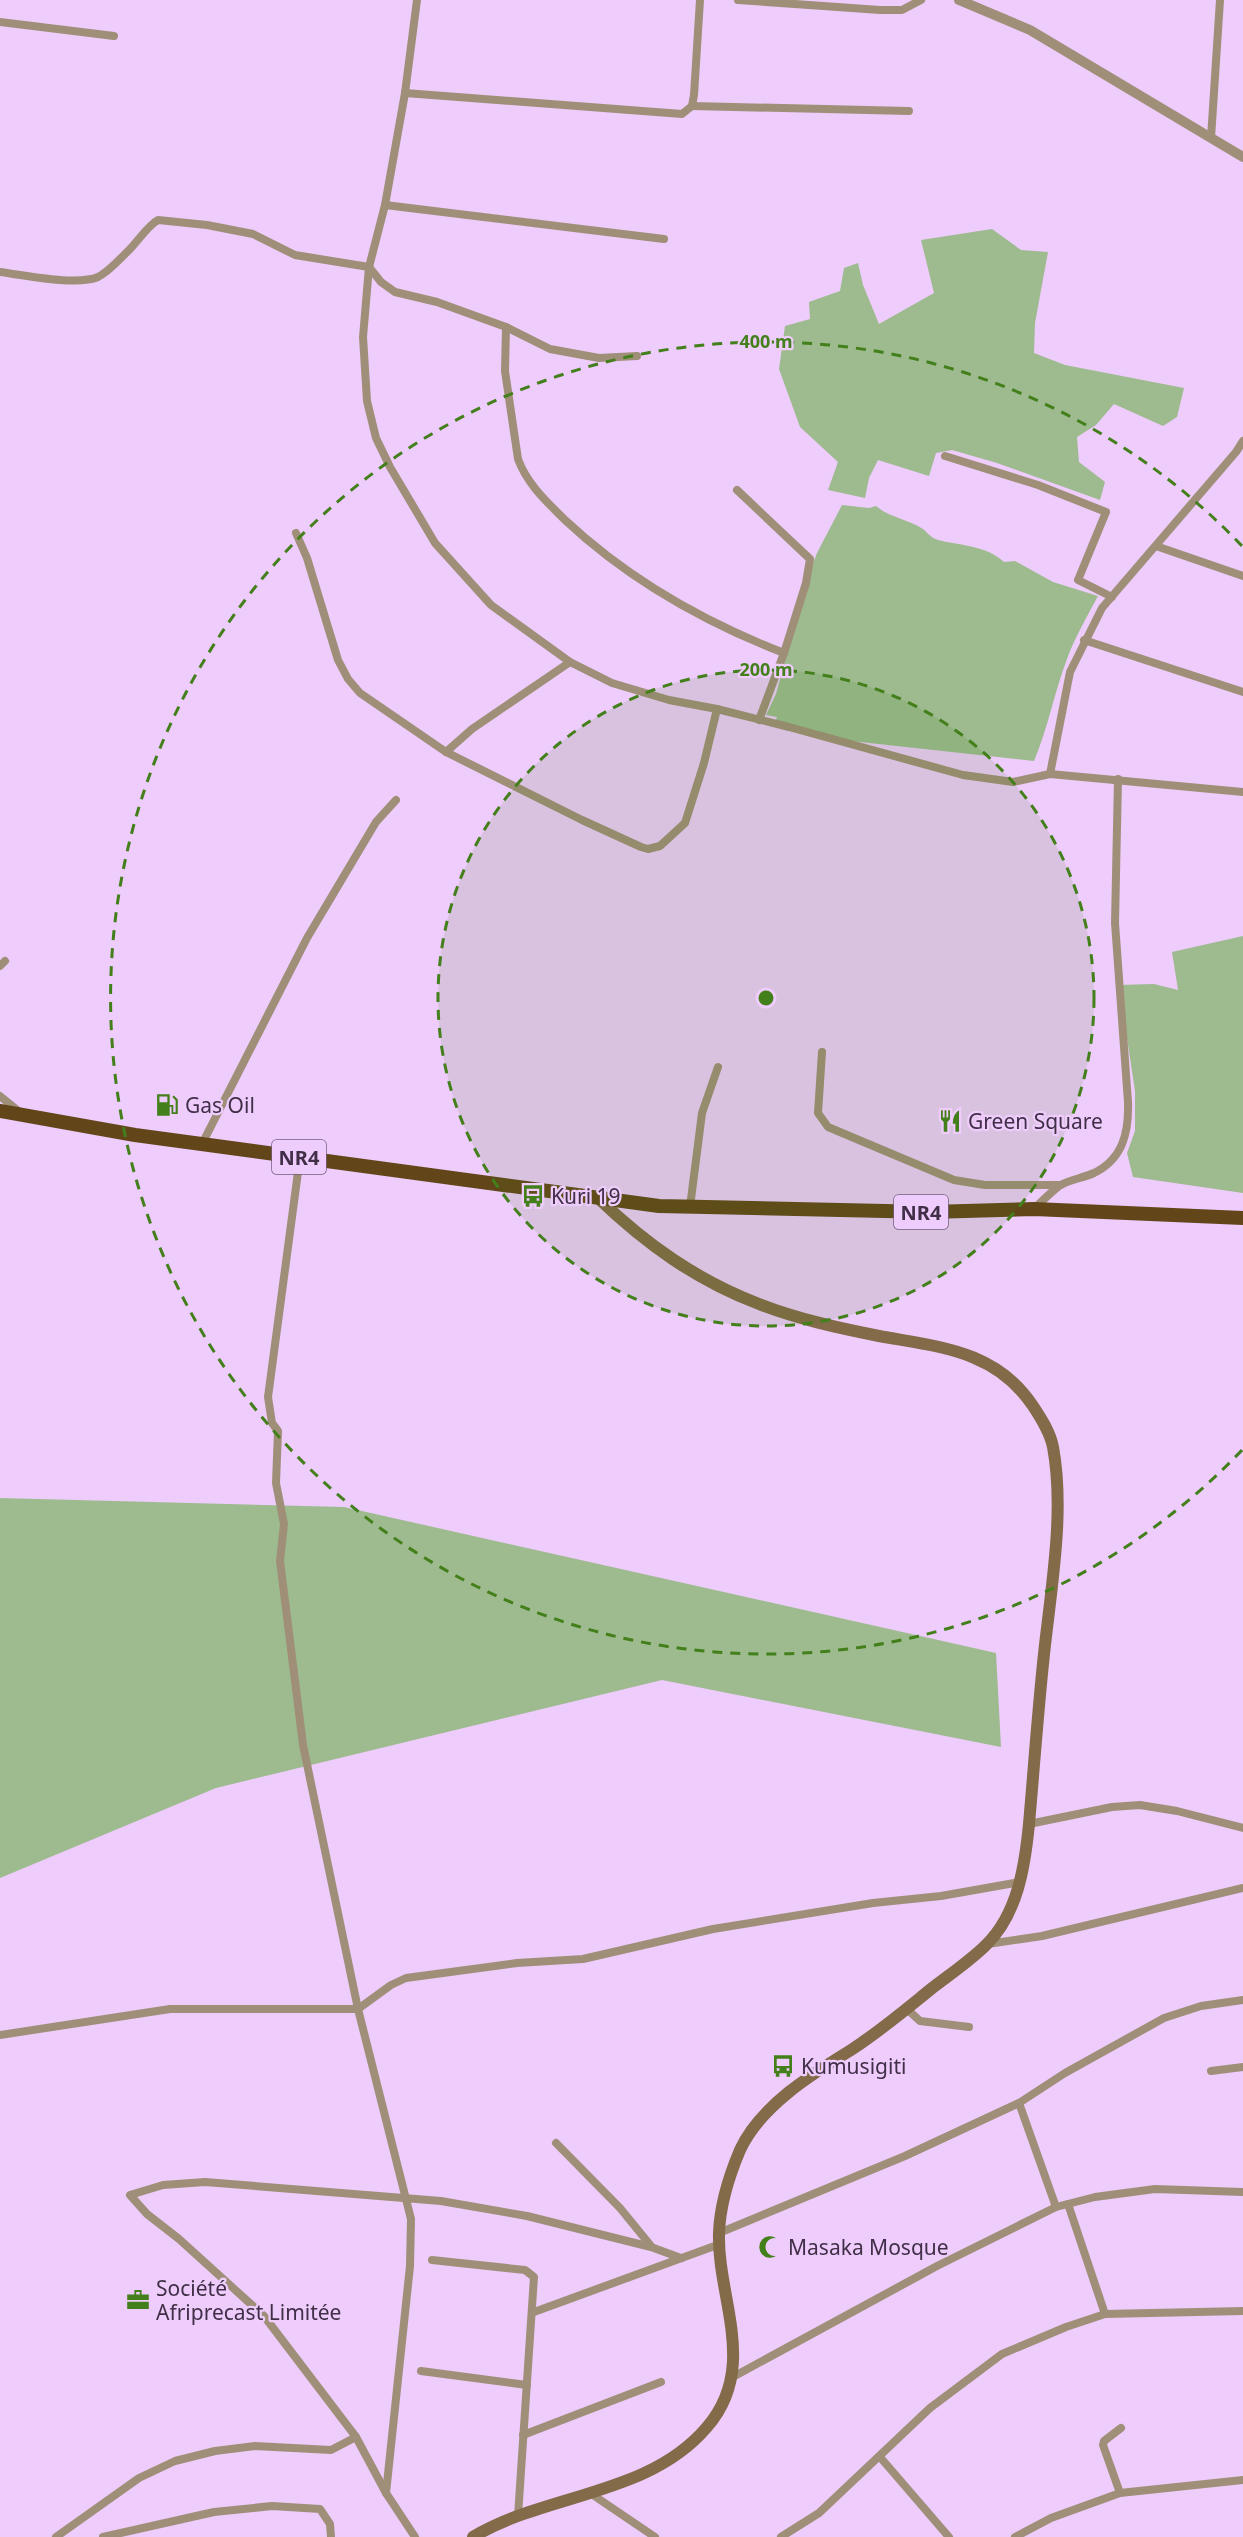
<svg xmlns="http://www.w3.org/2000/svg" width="1243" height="2537" font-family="'Noto Sans',sans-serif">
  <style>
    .green { fill: #9dbb8e }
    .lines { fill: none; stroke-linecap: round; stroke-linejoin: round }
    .minor { stroke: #a08f78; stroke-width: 8 }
    .tertiary { stroke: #a08f78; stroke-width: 10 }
    .secondary { stroke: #836a48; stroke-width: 12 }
    .trunk { stroke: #62461a; stroke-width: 14 }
    .ring { fill: none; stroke: #437f1a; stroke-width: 3; stroke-dasharray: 10 8 }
    .labels { text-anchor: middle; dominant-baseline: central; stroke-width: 4.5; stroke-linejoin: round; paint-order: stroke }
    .shield { fill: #eeccfc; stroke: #745e7d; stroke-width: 1.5 }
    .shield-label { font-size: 20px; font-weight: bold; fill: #402f47 }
    .poi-label { font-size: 21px; fill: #402f47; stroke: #eeccfc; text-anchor: start }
    .centre { fill: #437f1a; stroke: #eeccfc; stroke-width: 3 }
    .ring-label { font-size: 18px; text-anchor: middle; font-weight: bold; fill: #437f1a; stroke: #eeccfc; stroke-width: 4.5; stroke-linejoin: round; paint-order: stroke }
  </style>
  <rect width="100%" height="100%" fill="#eeccfc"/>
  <g class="green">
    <path d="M 992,229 L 1021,250 L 1048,252 L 1035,323 L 1034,353 L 1065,365 L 1184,388 L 1177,417 L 1163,426 L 1114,404 L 1096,425 L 1077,437 L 1079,462 L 1105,482 L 1100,500 L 997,463 L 952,450 L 936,453 L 929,476 L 878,460 L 869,478 L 865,498 L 828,490 L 838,462 L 800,427 L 779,369 L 785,326 L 810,319 L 809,302 L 840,291 L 844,268 L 858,263 L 863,285 L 879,324 L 934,293 L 921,240 Z"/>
    <path d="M 842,505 L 869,508 L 876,506 C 890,518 908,519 923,529 C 928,533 931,538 938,540 C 961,546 986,545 1004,562 L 1015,561 L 1053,582 L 1098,596 C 1087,617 1075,637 1067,659 C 1054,693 1048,728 1034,761 L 842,740 L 775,722 L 777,717 L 766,715 L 776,694 L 810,571 L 817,553 Z"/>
    <path d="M 1243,936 L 1243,1193 L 1133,1177 L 1127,1153 L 1135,1131 L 1135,1091 L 1119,985 L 1154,984 L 1178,990 L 1172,952 Z"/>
    <path d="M 0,1498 L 344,1507 L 996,1653 L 1001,1747 L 662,1680 L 216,1788 L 0,1878 Z"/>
  </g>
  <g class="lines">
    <g class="minor">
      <path d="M 417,0 L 405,93 L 385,205 L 369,267 L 363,337 L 367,401 L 376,438 L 390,467 L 435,543 L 491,605 L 570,662 L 612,683 L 669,700 L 717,709 L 789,727 L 963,775 L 1013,782 L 1050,774 L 1243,792"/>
      <path d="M 738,0 L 880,10 L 902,10 L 921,0"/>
      <path d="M 0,22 L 114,36"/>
      <path d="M 405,93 L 682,114 L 692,106 L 694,95 L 700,0"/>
      <path d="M 692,106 L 909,111"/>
      <path d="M 1211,138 L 1220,0"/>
      <path d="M 385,205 L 664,239"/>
      <path d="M 0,272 C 23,275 77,286 98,277 C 108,272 118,261 126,253 C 137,243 147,226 158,220 L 207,225 L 253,234 L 295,255 L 369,267 L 381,282 L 395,292 L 437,302 L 506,327 L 550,349 L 599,358 L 637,356"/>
      <path d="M 506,327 L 505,371 L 518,459 C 527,484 547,502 565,520 C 628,579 704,622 784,653 L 759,720"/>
      <path d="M 945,456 L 1038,485 L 1106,512 L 1078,580 L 1112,597"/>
      <path d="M 737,490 L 810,559 L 806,583 L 784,653"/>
      <path d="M 296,533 L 307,558 L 338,660 L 348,679 L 360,693 L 446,752 L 582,820 L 641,847 L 648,849 L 660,846 L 685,823 L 704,763 L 717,709"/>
      <path d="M 1156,546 L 1243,576"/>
      <path d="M 1084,640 L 1243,692"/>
      <path d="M 446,752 L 472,729 L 570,662"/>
      <path d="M 1050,774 L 1070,672 L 1102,608 L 1236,452 L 1243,441"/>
      <path d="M 0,966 L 5,961"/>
      <path d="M 822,1052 L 818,1113 L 828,1127 L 954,1180 L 985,1185 L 1060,1185"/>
      <path d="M 0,1096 L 21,1113"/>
      <path d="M 202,1144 L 307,938 L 376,822 L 396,800"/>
      <path d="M 300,1157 L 268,1397 L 272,1423 L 278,1431 L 276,1483 L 284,1524 L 280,1561 L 303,1745 L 358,2009 L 411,2219 L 410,2266 L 386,2493"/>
      <path d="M 690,1207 L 702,1113 L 718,1067"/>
      <path d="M 1034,1209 C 1042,1201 1050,1193 1059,1186 C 1068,1180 1083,1178 1094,1173 C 1123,1159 1129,1132 1128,1102 L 1115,923 L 1118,779"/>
      <path d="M 1029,1824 L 1112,1807 L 1140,1805 L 1177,1811 L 1243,1828"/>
      <path d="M 988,1944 L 1042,1936 L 1243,1888"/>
      <path d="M 908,2010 L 920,2021 L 969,2027"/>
      <path d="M 0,2035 L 170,2009 L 358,2009 L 391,1985 L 406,1978 L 517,1963 L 583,1959 L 713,1929 L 873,1903 L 941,1896 L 1020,1882"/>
      <path d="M 1211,2071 L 1243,2067"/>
      <path d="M 1019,2103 L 1056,2207"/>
      <path d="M 556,2143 L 620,2208 L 651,2246"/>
      <path d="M 1068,2204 L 1105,2314"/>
      <path d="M 719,2233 L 905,2156 L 1019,2103 L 1065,2073 L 1164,2018 L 1201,2006 L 1243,2000"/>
      <path d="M 432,2260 L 525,2270 L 534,2277 L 518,2516"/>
      <path d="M 534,2312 L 720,2244"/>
      <path d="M 421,2371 L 527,2385"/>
      <path d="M 731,2378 L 937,2266 L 1056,2207 L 1095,2197 L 1155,2189 L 1243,2192"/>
      <path d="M 523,2435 L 661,2382"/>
      <path d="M 880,2457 L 949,2537"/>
      <path d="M 590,2493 L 655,2537"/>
      <path d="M 1120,2493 L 1103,2445 L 1104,2441 L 1121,2428"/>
      <path d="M 56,2537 L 139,2478 L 175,2461 L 215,2451 L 255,2446 L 331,2450 L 356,2437"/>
      <path d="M 103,2537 L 214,2512 L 272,2506 L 320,2509 L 330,2524 L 331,2537"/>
      <path d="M 415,2537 L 386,2493 L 356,2437 L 264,2316 L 179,2239 L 147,2214 L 130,2195 L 163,2185 L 205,2182 L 441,2201 L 527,2216 L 651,2247 L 681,2258"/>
      <path d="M 781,2537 L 819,2513 L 930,2408 L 1002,2354 L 1066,2327 L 1105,2314 L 1243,2311"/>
      <path d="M 1015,2537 L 1051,2518 L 1120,2493 L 1243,2480"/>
    </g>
    <path class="tertiary" d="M 959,0 L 1030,30 L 1243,157"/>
    <path class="secondary" d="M 473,2537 C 546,2493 649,2496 707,2427 C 759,2367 717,2298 719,2233 C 720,2204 729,2176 740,2150 C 760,2106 812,2074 851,2050 C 879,2032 905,2010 931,1989 C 949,1975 970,1961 986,1945 C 1018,1914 1025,1865 1029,1824 C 1034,1767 1038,1710 1044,1654 C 1051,1588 1065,1512 1053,1447 C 1050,1432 1041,1418 1033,1406 C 996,1350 939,1347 879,1336 C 839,1328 797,1319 759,1304 C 696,1280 646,1244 598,1198"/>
    <path class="trunk" d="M 0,1111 L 135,1135 L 659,1206 L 930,1212 L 1034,1209 L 1243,1218"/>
  </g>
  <circle cx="766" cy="998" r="328" fill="#437f1a" fill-opacity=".12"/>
  <g class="ring">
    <circle cx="766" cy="998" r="328"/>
    <path d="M1242 1450A656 656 0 1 1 1242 546"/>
  </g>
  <defs>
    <g id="fuel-bare" transform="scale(1.8)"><path d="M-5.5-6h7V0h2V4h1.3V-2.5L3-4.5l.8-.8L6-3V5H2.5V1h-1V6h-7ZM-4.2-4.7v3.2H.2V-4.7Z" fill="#437f1a" stroke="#eeccfc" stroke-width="2.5" paint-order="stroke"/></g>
    <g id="restaurant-bare" transform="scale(1.8)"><path d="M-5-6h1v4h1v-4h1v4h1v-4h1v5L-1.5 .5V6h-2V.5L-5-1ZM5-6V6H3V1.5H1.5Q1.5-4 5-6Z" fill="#437f1a" stroke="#eeccfc" stroke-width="2.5" paint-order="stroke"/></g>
    <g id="bus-bare" transform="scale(1.8)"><path d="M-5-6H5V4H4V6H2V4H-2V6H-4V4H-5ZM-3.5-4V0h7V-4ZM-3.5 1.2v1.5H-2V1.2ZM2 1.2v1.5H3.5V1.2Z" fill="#437f1a" stroke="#eeccfc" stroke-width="2.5" paint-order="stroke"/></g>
    <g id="mosque-bare" transform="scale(1.8)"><path d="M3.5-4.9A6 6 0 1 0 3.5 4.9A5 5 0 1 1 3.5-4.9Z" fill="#437f1a" stroke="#eeccfc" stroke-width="2.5" paint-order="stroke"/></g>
    <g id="office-bare" transform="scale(1.8)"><path d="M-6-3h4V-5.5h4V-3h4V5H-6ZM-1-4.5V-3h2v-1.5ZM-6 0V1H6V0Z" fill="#437f1a" stroke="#eeccfc" stroke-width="2.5" paint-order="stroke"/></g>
  </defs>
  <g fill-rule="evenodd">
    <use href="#fuel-bare" x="167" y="1105"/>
    <use href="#restaurant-bare" x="950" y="1121"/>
    <use href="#bus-bare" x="533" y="1196"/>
    <use href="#bus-bare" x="783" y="2066"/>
    <use href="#mosque-bare" x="770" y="2247"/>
    <use href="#office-bare" x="138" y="2300"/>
  </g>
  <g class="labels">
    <g class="shield">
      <rect x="272" y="1140" width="54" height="34" rx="4.5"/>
      <rect x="894" y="1195" width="54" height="34" rx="4.5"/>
    </g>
    <g class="shield-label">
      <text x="299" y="1157">NR4</text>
      <text x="921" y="1212">NR4</text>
    </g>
    <g class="poi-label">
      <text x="185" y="1105">Gas Oil</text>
      <text x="968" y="1121">Green Square</text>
      <text x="551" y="1196">Kuri 19</text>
      <text x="801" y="2066">Kumusigiti</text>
      <text x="788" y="2247">Masaka Mosque</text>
      <text x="156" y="2288">Société<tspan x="156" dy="24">Afriprecast Limitée</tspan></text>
    </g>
  </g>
  <circle cx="766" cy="998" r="9" class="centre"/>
  <g class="ring-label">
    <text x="766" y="348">400 m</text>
    <text x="766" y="676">200 m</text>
  </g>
</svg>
